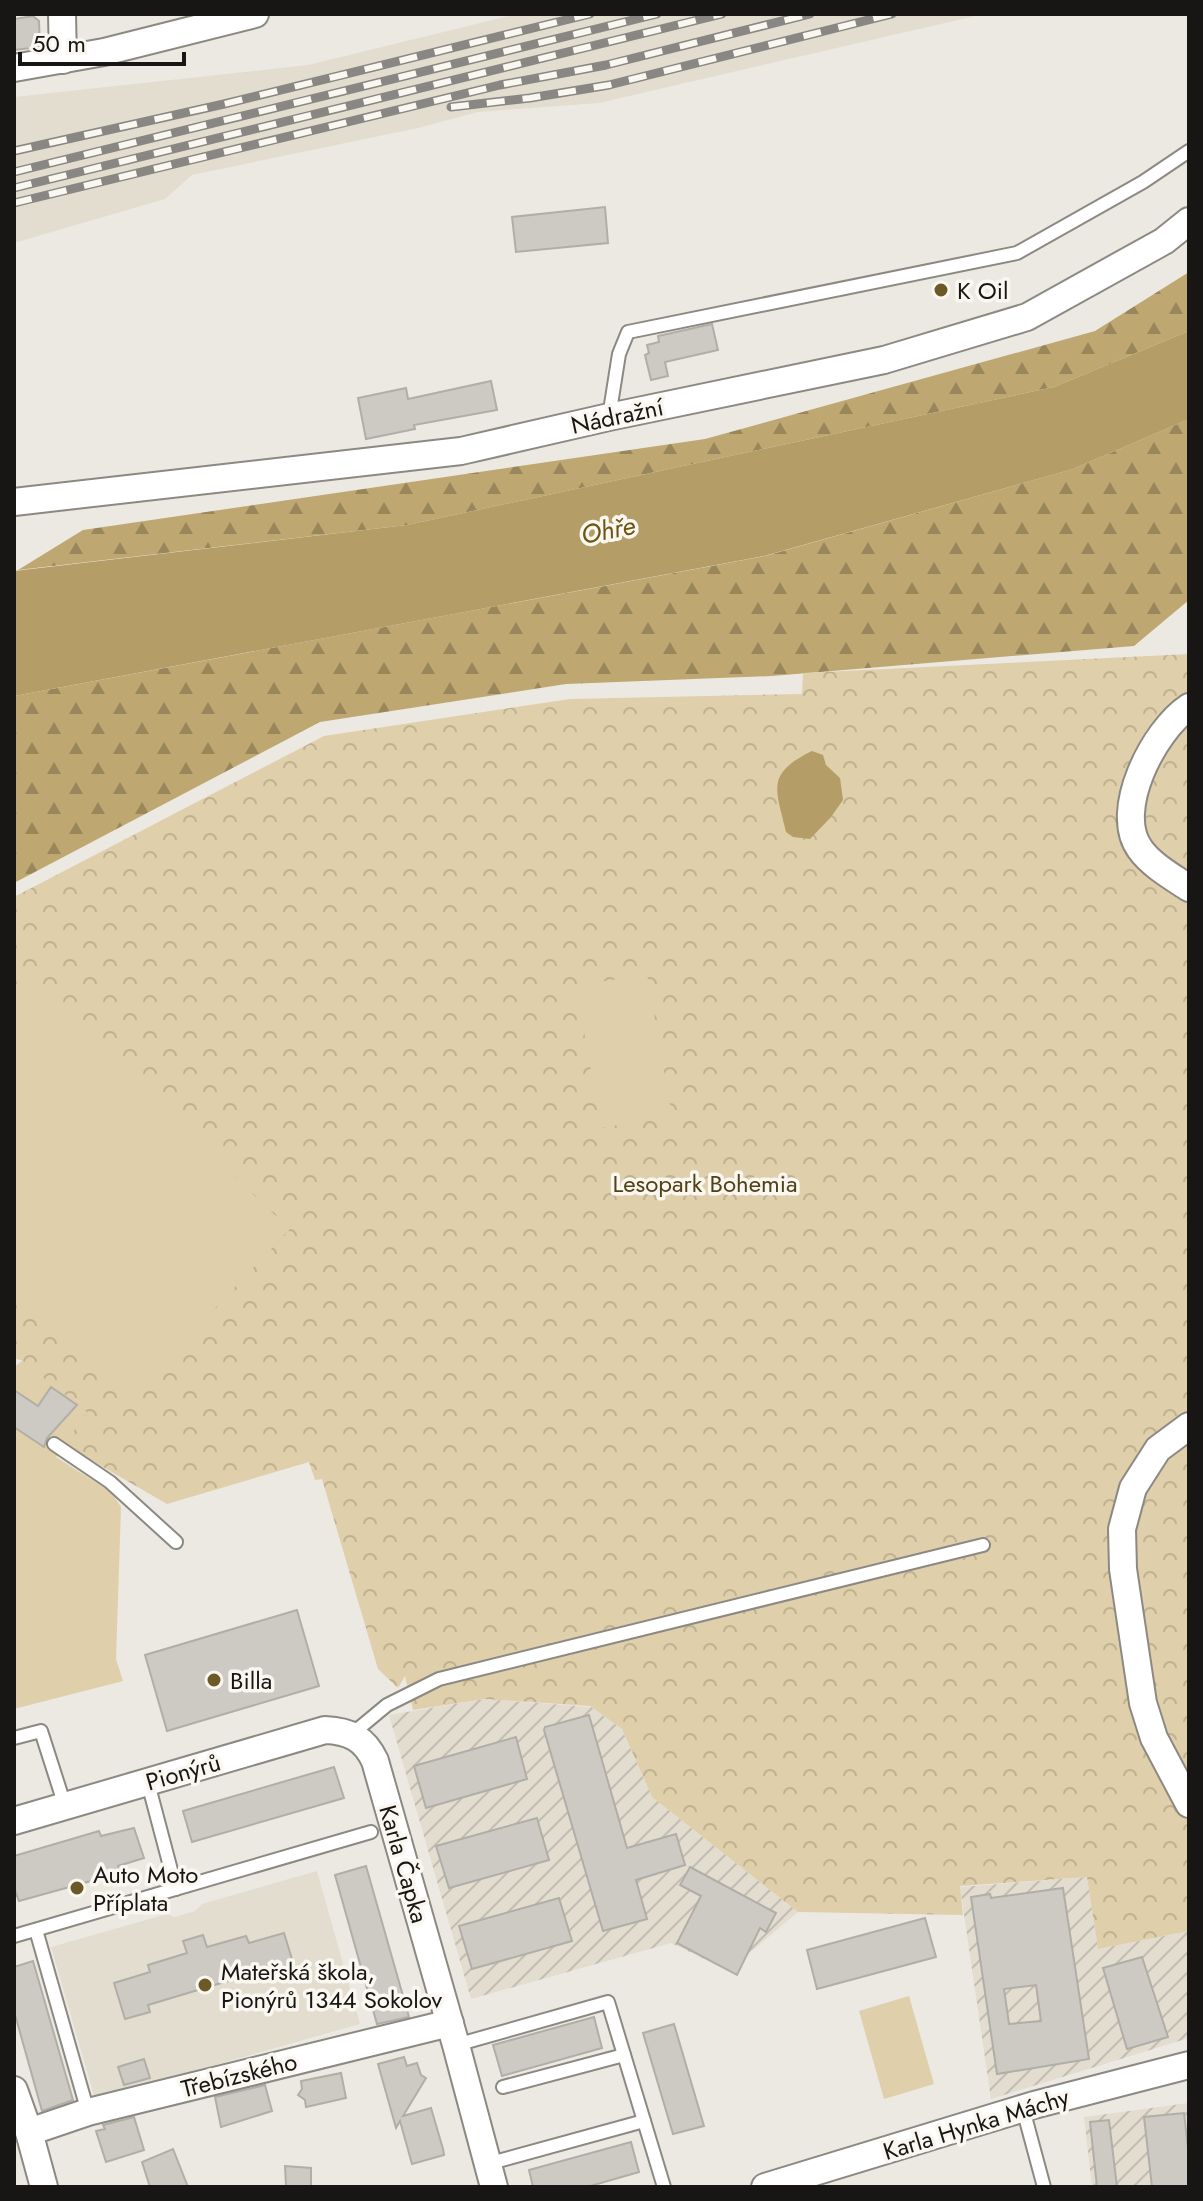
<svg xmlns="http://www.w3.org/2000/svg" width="1203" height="2201" font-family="Jost,sans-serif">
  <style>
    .built { fill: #e3ddd0 }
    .industrial { fill: url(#industrial-furrows) }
    .forest { fill: url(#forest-firs) }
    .park { fill: url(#park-crowns) }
    .pitch { fill: #dfcfaa }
    .water { fill: #b49d66 }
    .building { fill: #cdcac4; stroke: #b0aea7; stroke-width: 2; fill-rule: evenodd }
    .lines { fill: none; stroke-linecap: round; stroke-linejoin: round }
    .lane-casing { stroke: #8c8983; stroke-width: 16 }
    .street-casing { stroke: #8c8983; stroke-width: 30 }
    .lane { stroke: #fff; stroke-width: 12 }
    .street { stroke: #fff; stroke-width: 26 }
    .rail-casing { stroke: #898783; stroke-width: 9 }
    .rail { stroke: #f9f7f0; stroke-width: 6; stroke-dasharray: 18; stroke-linecap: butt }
    .poi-dot { fill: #6c5927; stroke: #f9f7f0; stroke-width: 3 }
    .labels { text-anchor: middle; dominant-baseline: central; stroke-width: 7; stroke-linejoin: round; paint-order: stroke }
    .poi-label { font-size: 24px; fill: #171614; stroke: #f9f7f0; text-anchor: start }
    .street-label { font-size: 24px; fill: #171614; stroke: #f9f7f0 }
    .park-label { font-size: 24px; fill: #524115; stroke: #f9f7f0 }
    .water-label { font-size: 26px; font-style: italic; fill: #6c5411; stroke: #f9f7f0 }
  </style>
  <defs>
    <pattern id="industrial-furrows" width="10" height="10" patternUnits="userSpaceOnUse" patternTransform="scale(2)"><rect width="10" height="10" fill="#e3ddd0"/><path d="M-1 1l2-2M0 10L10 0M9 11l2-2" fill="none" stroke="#c2bdb2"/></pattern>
    <pattern id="forest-firs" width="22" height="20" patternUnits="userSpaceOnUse" patternTransform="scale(2)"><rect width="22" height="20" fill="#bea770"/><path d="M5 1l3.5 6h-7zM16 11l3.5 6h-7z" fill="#99875b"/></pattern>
    <pattern id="park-crowns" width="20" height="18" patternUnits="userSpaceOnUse" patternTransform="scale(2)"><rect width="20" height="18" fill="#dfcfaa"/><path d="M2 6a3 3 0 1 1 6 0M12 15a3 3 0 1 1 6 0" fill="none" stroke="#bfb191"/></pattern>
  </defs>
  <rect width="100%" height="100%" fill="#ece9e3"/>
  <g class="built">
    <path d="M 517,14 L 984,14 L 599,103 L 478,112 L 418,128 L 192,175 L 165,199 L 14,243 L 14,97 L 308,65 Z"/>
    <path d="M 317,1871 L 360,2024 L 95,2099 L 51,1947 L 167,1914 L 175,1917 L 195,1911 L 202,1904 Z"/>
  </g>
  <g class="industrial">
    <path d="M 485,1699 L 591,1707 L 622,1729 L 652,1797 L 798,1912 L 746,1956 L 737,1975 L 671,1943 L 471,1999 L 389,1715 Z"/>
    <path d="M 1087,1877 L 1098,1949 L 1189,1931 L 1189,2038 L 991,2099 L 960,1887 Z"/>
    <path d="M 1189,2103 L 1189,2187 L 1092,2187 L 1084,2117 Z"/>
  </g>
  <g class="forest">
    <path d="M 1189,272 L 1189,331 L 1054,387 L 407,525 L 18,570 L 83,530 L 705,439 L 1095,331 Z"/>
    <path d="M 1189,419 L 1189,600 L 1134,646 L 772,676 L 566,684 L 320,722 L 14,883 L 14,696 L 765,556 L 1073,469 Z"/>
  </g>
  <path class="park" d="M 1189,654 L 1189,1931 L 1098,1949 L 1087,1877 L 960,1886 L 963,1915 L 798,1912 L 652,1797 L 622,1729 L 590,1706 L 485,1699 L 413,1710 L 405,1676 L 398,1688 L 378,1669 L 322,1479 L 315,1480 L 309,1462 L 167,1504 L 65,1445 L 23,1361 L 14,1358 L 14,897 L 324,736 L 570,699 L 802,694 L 803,673 Z"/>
  <g class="pitch">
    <path d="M 647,974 L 672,1116 L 601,1128 L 576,986 Z"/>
    <path d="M 28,983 L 290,1229 L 127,1401 L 14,1294 L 14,998 Z"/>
    <path d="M 22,1361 L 87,1412 L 56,1457 L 111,1492 L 121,1507 L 116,1659 L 123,1681 L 14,1709 L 14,1367 Z"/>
    <path d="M 909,1996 L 934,2084 L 884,2099 L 859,2011 Z"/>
  </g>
  <g class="water">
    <path d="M 1189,331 L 1189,419 L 1073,469 L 764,556 L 14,696 L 14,571 L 407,525 L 1054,387 Z"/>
    <path d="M 812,751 L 823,755 L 826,765 L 840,778 L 843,800 L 831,817 L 810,839 L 793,837 L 786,832 C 776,789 765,774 812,751 Z"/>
  </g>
  <g class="building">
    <path d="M 33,16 L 39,21 L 40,47 L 14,50 L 14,19 Z"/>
    <path d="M 605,207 L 608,243 L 516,252 L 512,217 Z"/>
    <path d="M 712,324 L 718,350 L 665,362 L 668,376 L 651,380 L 645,355 L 649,353 L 647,345 L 659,342 L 658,336 Z"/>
    <path d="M 491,381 L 497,410 L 414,425 L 415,429 L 366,439 L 358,398 L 406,388 L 408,399 Z"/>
    <path d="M 51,1387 L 77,1405 L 47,1438 L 44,1447 L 14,1427 L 14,1390 L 38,1406 Z"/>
    <path d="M 297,1610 L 319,1686 L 167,1731 L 145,1655 Z"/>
    <path d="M 589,1715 L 627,1848 L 676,1834 L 685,1865 L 636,1880 L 647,1919 L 603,1931 L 544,1730 L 545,1727 Z"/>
    <path d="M 516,1737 L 527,1779 L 426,1808 L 414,1766 Z"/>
    <path d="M 334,1767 L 344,1798 L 192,1842 L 183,1811 Z"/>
    <path d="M 537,1818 L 549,1860 L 449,1888 L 436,1846 Z"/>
    <path d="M 134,1828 L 144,1858 L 118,1866 L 120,1873 L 19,1901 L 14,1888 L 14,1856 L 99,1831 L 101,1836 Z"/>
    <path d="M 366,1866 L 409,2017 L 377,2024 L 335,1875 Z"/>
    <path d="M 690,1867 L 776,1913 L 766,1932 L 760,1928 L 737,1975 L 677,1943 L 701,1896 L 680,1885 Z"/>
    <path d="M 1063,1888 L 1089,2059 L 997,2074 L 971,1897 L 990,1894 L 991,1898 ZM 1036,1985 L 1041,2021 L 1009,2024 L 1004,1989 Z"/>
    <path d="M 559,1898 L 572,1941 L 472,1969 L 459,1926 Z"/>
    <path d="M 925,1918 L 936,1957 L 817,1989 L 807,1950 Z"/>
    <path d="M 284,1933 L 295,1969 L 270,1976 L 268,1969 L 148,2005 L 150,2012 L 125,2019 L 114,1983 L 150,1972 L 148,1965 L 187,1953 L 183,1941 L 203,1935 L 207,1947 L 246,1936 L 249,1943 Z"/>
    <path d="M 1142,1957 L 1168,2037 L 1127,2049 L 1103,1968 Z"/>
    <path d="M 33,1961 L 73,2100 L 42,2111 L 14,2011 L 14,1967 Z"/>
    <path d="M 594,2017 L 602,2048 L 502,2076 L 493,2045 Z"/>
    <path d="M 674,2024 L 704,2126 L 673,2134 L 643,2033 Z"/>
    <path d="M 404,2057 L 407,2066 L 417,2063 L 421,2075 L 426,2078 L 403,2116 L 431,2108 L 443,2149 L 444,2155 L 412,2164 L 400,2121 L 396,2128 L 378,2064 Z"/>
    <path d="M 144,2059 L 150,2078 L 124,2085 L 118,2067 Z"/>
    <path d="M 341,2073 L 346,2098 L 306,2107 L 305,2100 L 298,2095 L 302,2089 L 301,2081 Z"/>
    <path d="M 265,2085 L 272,2111 L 221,2127 L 215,2097 Z"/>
    <path d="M 1184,2113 L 1189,2157 L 1189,2187 L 1152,2187 L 1144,2117 Z"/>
    <path d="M 134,2117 L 144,2150 L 106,2162 L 96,2131 L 105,2129 L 103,2125 Z"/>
    <path d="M 1109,2120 L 1117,2187 L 1097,2187 L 1090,2122 Z"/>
    <path d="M 631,2142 L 639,2172 L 587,2187 L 533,2187 L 529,2170 Z"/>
    <path d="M 173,2149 L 188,2187 L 150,2187 L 142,2162 Z"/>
    <path d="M 285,2166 L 311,2168 L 311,2186 L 286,2186 Z"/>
  </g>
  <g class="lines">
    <g class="lane-casing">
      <g id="lane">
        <path d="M 609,417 L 619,354 L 628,332 L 1017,253 L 1143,182 L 1189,151"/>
        <path d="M 54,1444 L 110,1482 L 176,1542"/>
        <path d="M 352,1734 L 387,1705 L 439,1679 L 983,1545"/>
        <path d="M 14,1738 L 41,1731 L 65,1806"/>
        <path d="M 148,1783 L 176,1889"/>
        <path d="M 36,1930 L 88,2112"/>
        <path d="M 14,1936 L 371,1832"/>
        <path d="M 456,2045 L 608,2002 L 664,2187"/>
        <path d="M 503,2087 L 624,2055"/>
        <path d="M 1023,2109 L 1044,2187"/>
        <path d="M 487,2164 L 644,2121"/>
      </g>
    </g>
    <g class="street-casing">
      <g id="street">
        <path d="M 62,14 L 63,60"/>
        <path d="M 14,68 L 104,52 L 255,14"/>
        <path d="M 14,502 L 461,451 L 609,417 L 884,360 L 1027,317 L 1164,241 L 1189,221"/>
        <path d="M 1189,707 C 1154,730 1112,811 1140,849 C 1151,865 1174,878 1189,888"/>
        <path d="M 1189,1426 L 1158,1449 L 1133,1488 L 1122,1529 L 1123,1569 L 1143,1703 L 1154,1738 L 1189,1804"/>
        <path d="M 14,1821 L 325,1730 C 350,1731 365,1739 375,1761 L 456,2045 L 494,2187"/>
        <path d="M 14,2090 L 29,2132 L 44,2187"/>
        <path d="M 29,2132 L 88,2112 L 450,2023"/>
        <path d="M 765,2187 L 1034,2105 L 1189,2065"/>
      </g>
    </g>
    <use href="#lane" class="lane"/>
    <use href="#street" class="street"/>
    <g class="rail-casing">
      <g id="rail">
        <path d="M 451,107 L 530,98 L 609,85 L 892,14"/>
        <path d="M 14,151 L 224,104 L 590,14"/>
        <path d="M 14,172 L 657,14"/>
        <path d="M 14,188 L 722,14"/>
        <path d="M 14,203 L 500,85 L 606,65 L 810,14"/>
      </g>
    </g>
    <use href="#rail" class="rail"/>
  </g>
  <g class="poi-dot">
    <circle cx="941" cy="290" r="8"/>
    <circle cx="214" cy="1680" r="8"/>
    <circle cx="77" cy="1888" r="8"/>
    <circle cx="205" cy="1985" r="8"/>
  </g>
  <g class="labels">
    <g class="poi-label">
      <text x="957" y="290">K Oil</text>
      <text x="230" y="1680">Billa</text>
      <text x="93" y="1874">Auto Moto<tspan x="93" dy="28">Příplata</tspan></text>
      <text x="221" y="1971">Mateřská škola,<tspan x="221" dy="28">Pionýrů 1344 Sokolov</tspan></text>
    </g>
    <g class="street-label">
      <text transform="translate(617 416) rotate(-12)">Nádražní</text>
      <text transform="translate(183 1772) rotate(-16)">Pionýrů</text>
      <text transform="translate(404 1864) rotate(74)">Karla Čapka</text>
      <text transform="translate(239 2075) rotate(-14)">Třebízského</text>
      <text transform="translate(976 2124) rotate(-17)">Karla Hynka Máchy</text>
    </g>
    <g class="park-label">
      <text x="705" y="1183">Lesopark Bohemia</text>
    </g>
    <g class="water-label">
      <text transform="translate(608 530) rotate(-11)">Ohře</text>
    </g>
  </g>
  <rect width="1203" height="2201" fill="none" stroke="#171614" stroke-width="32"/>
  <path d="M20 52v12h164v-12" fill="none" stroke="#171614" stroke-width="4"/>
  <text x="32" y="52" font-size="24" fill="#171614" stroke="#f9f7f0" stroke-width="6" paint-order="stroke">50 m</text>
</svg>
